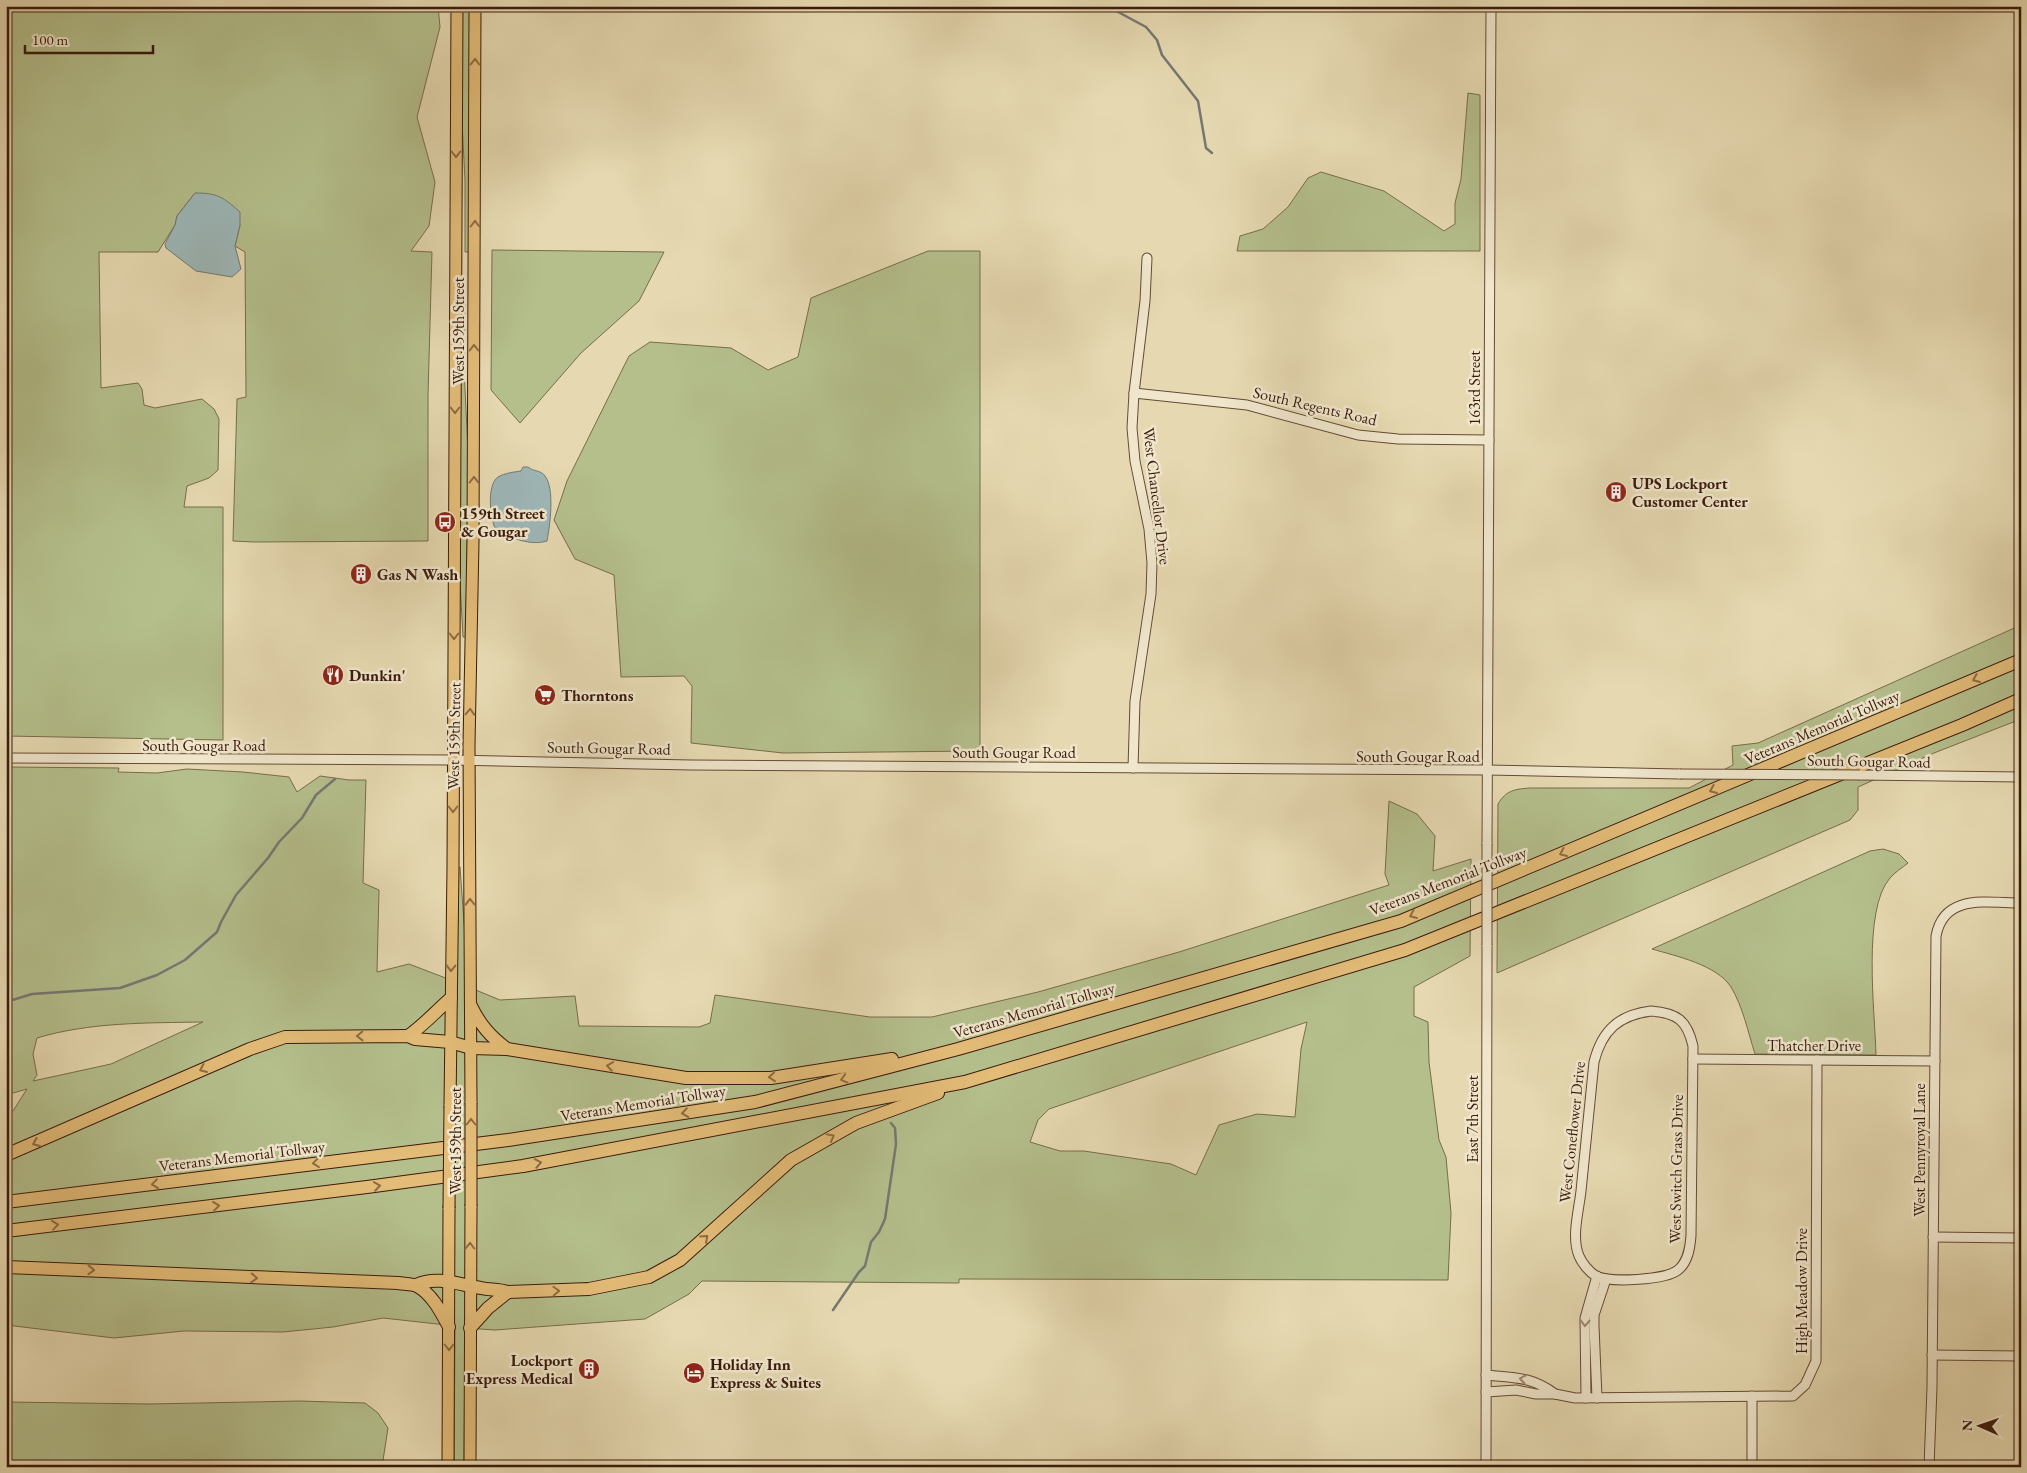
<svg xmlns="http://www.w3.org/2000/svg" width="2027" height="1473" font-family="'EB Garamond',serif">
  <style>
    .green { fill: #b4bf8c; stroke: #786c4c; fill-rule: evenodd }
    .water { fill: #9db7b8; stroke: #767873 }
    .lines { fill: none; stroke-linecap: round; stroke-linejoin: round }
    .stream { stroke: #767873; stroke-width: 2.5 }
    .minor-casing { stroke: #664a35; stroke-width: 11 }
    .major-casing { stroke: #3b1a0c; stroke-width: 13 }
    .highway-casing { stroke: #3b1a0c; stroke-width: 14 }
    .minor { stroke: #efe6cc; stroke-width: 9 }
    .major { stroke: #e3bc78; stroke-width: 11 }
    .highway { stroke: #e3bc78; stroke-width: 12 }
    .minor-bridge-casing { stroke: #664a35; stroke-width: 11; stroke-linecap: butt }
    .major-bridge-casing { stroke: #3b1a0c; stroke-width: 13; stroke-linecap: butt }
    .minor-bridge { stroke: #efe6cc; stroke-width: 9 }
    .major-bridge { stroke: #e3bc78; stroke-width: 11 }
    .oneway { stroke: #8f6b42 }
    .oneway2 { stroke: #9e8a76 }
    .labels { text-anchor: middle; dominant-baseline: central; stroke-width: 5; stroke-linejoin: round; paint-order: stroke }
    .street-label { font-size: 16px; fill: #3b1a0c; stroke: #efe6cc }
    .poi-label { font-size: 16px; font-weight: bold; fill: #3b1a0c; stroke: #efe6cc; text-anchor: start }
  </style>
  <rect width="100%" height="100%" fill="#e6d9b1"/>
  <filter id="stains"><feTurbulence type="fractalNoise" baseFrequency=".004" numOctaves="4"/><feColorMatrix values="0 0 0 0 .2 0 0 0 0 .09 0 0 0 0 .02 0 0 0 .5 -.17"/></filter>
  <radialGradient id="worn" r=".72"><stop offset=".6" stop-color="#630" stop-opacity="0"/><stop offset="1" stop-color="#630" stop-opacity=".3"/></radialGradient>
  <g class="green">
    <path d="M 6,6 L 438,6 L 440,27 L 417,117 L 435,182 L 429,226 L 411,251 L 432,252 L 428,395 L 428,541 L 254,542 L 233,541 L 237,399 L 246,397 L 245,252 L 235,246 L 240,225 L 195,193 L 177,216 L 175,225 L 158,252 L 99,252 L 101,388 L 138,383 L 142,389 L 144,405 L 155,408 L 202,399 L 214,409 L 219,419 L 218,470 L 209,478 L 187,486 L 184,507 L 223,507 L 223,740 L 6,736 Z"/>
    <path d="M 462,6 L 470,6 L 469,252 L 465,252 L 465,180 L 461,103 Z"/>
    <path d="M 1468,93 L 1480,95 L 1480,251 L 1237,251 L 1240,236 L 1263,229 L 1288,207 L 1308,178 L 1321,172 L 1384,191 L 1444,231 L 1455,224 L 1455,203 L 1461,179 Z"/>
    <path d="M 492,250 L 664,252 L 639,301 L 581,353 L 520,423 L 491,390 Z"/>
    <path d="M 928,251 L 980,251 L 980,751 L 783,753 L 691,743 L 692,686 L 684,676 L 621,677 L 614,575 L 575,559 L 554,520 L 567,481 L 629,356 L 650,342 L 731,348 L 768,370 L 798,357 L 811,298 Z"/>
    <path d="M 461,297 L 465,297 L 464,368 L 468,451 L 466,637 L 463,637 L 460,582 Z"/>
    <path d="M 2021,625 L 2021,719 L 1934,753 L 1858,787 L 1858,810 L 1850,820 L 1497,973 L 1498,804 C 1506,790 1516,789 1530,788 L 1689,788 L 1733,765 L 1732,746 L 1758,743 Z"/>
    <path d="M 6,767 L 119,768 L 118,772 L 157,773 L 187,769 L 243,772 L 289,777 L 297,792 L 320,776 L 349,780 L 366,780 L 363,883 L 379,890 L 377,972 L 409,964 L 456,982 L 458,867 L 460,867 L 466,950 L 466,986 L 500,1000 L 575,996 L 579,1026 L 699,1027 L 710,1023 L 715,995 L 870,1017 L 932,1017 L 1038,992 L 1179,952 L 1389,885 L 1385,874 L 1389,801 L 1417,814 L 1435,836 L 1433,871 L 1471,859 L 1470,956 L 1414,987 L 1414,1016 L 1428,1022 L 1429,1062 L 1439,1140 L 1446,1157 L 1451,1213 L 1448,1280 L 959,1279 L 959,1283 L 702,1281 L 689,1294 L 645,1319 L 495,1330 L 465,1328 L 464,1467 L 454,1467 L 455,1326 L 383,1318 L 333,1327 L 283,1332 L 184,1331 L 114,1338 L 6,1325 L 6,1122 L 27,1089 L 6,1095 ZM 203,1022 L 111,1064 L 33,1081 L 37,1075 L 33,1054 L 37,1038 C 90,1022 147,1023 203,1022 ZM 1307,1022 L 1301,1049 L 1295,1117 L 1257,1114 L 1219,1125 L 1196,1175 L 1171,1164 L 1084,1151 L 1060,1151 L 1030,1142 L 1038,1120 L 1049,1109 Z"/>
    <path d="M 1883,849 L 1899,854 L 1908,863 C 1902,868 1895,872 1890,878 C 1862,910 1875,1012 1876,1055 L 1755,1054 C 1748,1032 1743,1007 1731,987 C 1717,965 1676,956 1652,949 L 1870,851 Z"/>
    <path d="M 300,1401 L 365,1403 L 378,1413 L 388,1428 L 382,1467 L 6,1467 L 6,1402 L 150,1404 Z"/>
  </g>
  <g class="water">
    <path d="M 195,193 C 218,193 223,197 240,212 L 240,225 L 235,246 L 241,269 L 232,277 L 196,271 L 166,248 L 165,244 L 175,225 L 177,216 Z"/>
    <path d="M 523,467 L 528,467 C 534,472 541,470 545,476 C 555,489 550,525 547,541 C 530,546 513,538 497,532 C 490,522 486,485 498,477 C 505,473 514,472 521,471 Z"/>
  </g>
  <g class="lines">
    <g class="stream">
      <path d="M 1107,6 L 1146,27 L 1157,40 L 1162,55 L 1198,101 L 1206,148 L 1212,153"/>
      <path d="M 6,1002 L 32,994 L 120,988 L 157,975 L 185,960 L 217,932 L 221,922 L 236,895 L 268,858 L 279,842 L 302,818 L 316,795 L 335,779"/>
      <path d="M 833,1310 L 859,1272 L 865,1266 L 871,1242 L 879,1232 L 885,1219 L 896,1144 L 895,1128 L 891,1123"/>
    </g>
    <g class="minor-casing">
      <g id="minor">
        <path d="M 1134,393 L 1247,405 L 1358,435 L 1398,439 L 1489,440"/>
        <path d="M 6,758 L 453,760 L 691,765 L 1487,770 L 1680,774"/>
        <path d="M 1133,768 L 1135,701 L 1151,594 L 1152,563 L 1149,529 L 1135,461 L 1132,428 L 1134,393 L 1145,301 L 1147,258"/>
        <path d="M 1860,775 L 2021,777"/>
        <path d="M 1487,844 L 1491,6"/>
        <path d="M 1651,1011 C 1677,1013 1687,1020 1693,1046 L 1691,1236 C 1690,1248 1688,1262 1678,1270 C 1666,1280 1610,1283 1596,1276 C 1589,1272 1582,1263 1579,1256 C 1571,1237 1579,1210 1581,1191 C 1585,1148 1590,1105 1594,1062 C 1602,1030 1619,1015 1651,1011 Z"/>
        <path d="M 1693,1059 L 1935,1061"/>
        <path d="M 1933,1237 L 2021,1238"/>
        <path d="M 1932,1355 L 2021,1356"/>
        <path d="M 1486,1375 C 1514,1378 1531,1376 1555,1394"/>
        <path d="M 1486,1392 L 1516,1390 L 1536,1394 L 1555,1394 L 1575,1398 L 1793,1396 L 1805,1385 L 1816,1361 L 1817,1060"/>
        <path d="M 1586,1398 L 1585,1318 L 1597,1276"/>
        <path d="M 1597,1398 L 1594,1326 L 1594,1315 L 1606,1279"/>
        <path d="M 1486,1467 L 1487,945"/>
        <path d="M 1752,1467 L 1752,1396"/>
        <path d="M 1929,1467 L 1932,1387 L 1936,936 C 1944,893 1987,903 2021,903"/>
      </g>
    </g>
    <g class="major-casing">
      <g id="major">
        <path d="M 471,1103 L 469,745 L 473,541 L 475,6"/>
        <path d="M 450,1106 L 453,867 L 457,6"/>
        <path d="M 448,1467 L 449,1208"/>
        <path d="M 470,1467 L 471,1206"/>
      </g>
    </g>
    <g class="highway-casing">
      <g id="highway">
        <path d="M 471,1006 C 480,1025 491,1037 507,1049"/>
        <path d="M 408,1036 C 424,1025 436,1011 451,998"/>
        <path d="M 6,1155 L 250,1049 L 285,1037 L 408,1036 L 415,1039 L 450,1042 L 471,1048 L 507,1049 L 686,1078 L 771,1078 L 892,1059"/>
        <path d="M 6,1202 L 508,1140 L 755,1102 L 958,1049 L 1401,921 L 2021,660"/>
        <path d="M 6,1231 L 367,1187 L 523,1166 L 965,1082 L 1405,950 L 1962,725 L 2021,699"/>
        <path d="M 6,1267 L 398,1283 C 404,1284 412,1284 417,1286 C 432,1294 441,1312 449,1327"/>
        <path d="M 416,1285 C 437,1275 460,1285 481,1288 C 490,1290 498,1289 508,1292 L 589,1289 L 649,1277 L 680,1260 L 791,1160 L 856,1123 L 938,1093"/>
        <path d="M 470,1328 L 488,1308 L 508,1292"/>
      </g>
    </g>
    <use href="#minor" class="minor"/>
    <use href="#major" class="major"/>
    <use href="#highway" class="highway"/>
    <g class="minor-bridge-casing">
      <g id="minor-bridge">
        <path d="M 1680,774 L 1860,775"/>
        <path d="M 1487,844 L 1487,945"/>
      </g>
    </g>
    <g class="major-bridge-casing">
      <g id="major-bridge">
        <path d="M 471,1206 L 471,1103"/>
        <path d="M 449,1208 L 450,1106"/>
      </g>
    </g>
    <use href="#minor-bridge" class="minor-bridge"/>
    <use href="#major-bridge" class="major-bridge"/>
  </g>
  <defs><path id="oneway-chevron" d="M-2-3.5L2.5 0L-2 3.5" fill="none" stroke-width="1.6" stroke-linecap="round" stroke-linejoin="round" transform="scale(1.25)"/></defs>
  <g class="oneway">
    <use href="#oneway-chevron" transform="translate(475 62) rotate(-90)"/>
    <use href="#oneway-chevron" transform="translate(456 154) rotate(90)"/>
    <use href="#oneway-chevron" transform="translate(475 224) rotate(-90)"/>
    <use href="#oneway-chevron" transform="translate(474 348) rotate(-90)"/>
    <use href="#oneway-chevron" transform="translate(455 410) rotate(90)"/>
    <use href="#oneway-chevron" transform="translate(474 480) rotate(-90)"/>
    <use href="#oneway-chevron" transform="translate(454 636) rotate(90)"/>
    <use href="#oneway-chevron" transform="translate(1976 679) rotate(157)"/>
    <use href="#oneway-chevron" transform="translate(470 712) rotate(-88)"/>
    <use href="#oneway-chevron" transform="translate(1713 790) rotate(157)"/>
    <use href="#oneway-chevron" transform="translate(453 809) rotate(90)"/>
    <use href="#oneway-chevron" transform="translate(1563 853) rotate(157)"/>
    <use href="#oneway-chevron" transform="translate(470 902) rotate(-91)"/>
    <use href="#oneway-chevron" transform="translate(1413 915) rotate(157)"/>
    <use href="#oneway-chevron" transform="translate(451 968) rotate(91)"/>
    <use href="#oneway-chevron" transform="translate(360 1036) rotate(179)"/>
    <use href="#oneway-chevron" transform="translate(610 1066) rotate(-171)"/>
    <use href="#oneway-chevron" transform="translate(203 1069) rotate(156)"/>
    <use href="#oneway-chevron" transform="translate(772 1077) rotate(175)"/>
    <use href="#oneway-chevron" transform="translate(844 1079) rotate(165)"/>
    <use href="#oneway-chevron" transform="translate(685 1113) rotate(171)"/>
    <use href="#oneway-chevron" transform="translate(471 1122) rotate(-90)"/>
    <use href="#oneway-chevron" transform="translate(831 1137) rotate(-29)"/>
    <use href="#oneway-chevron" transform="translate(36 1143) rotate(157)"/>
    <use href="#oneway-chevron" transform="translate(316 1163) rotate(173)"/>
    <use href="#oneway-chevron" transform="translate(538 1163) rotate(-11)"/>
    <use href="#oneway-chevron" transform="translate(155 1184) rotate(173)"/>
    <use href="#oneway-chevron" transform="translate(377 1186) rotate(-8)"/>
    <use href="#oneway-chevron" transform="translate(216 1206) rotate(-7)"/>
    <use href="#oneway-chevron" transform="translate(55 1225) rotate(-7)"/>
    <use href="#oneway-chevron" transform="translate(705 1238) rotate(-42)"/>
    <use href="#oneway-chevron" transform="translate(470 1246) rotate(-90)"/>
    <use href="#oneway-chevron" transform="translate(91 1270) rotate(2)"/>
    <use href="#oneway-chevron" transform="translate(254 1278) rotate(3)"/>
    <use href="#oneway-chevron" transform="translate(556 1291) rotate(-2)"/>
    <use href="#oneway-chevron" transform="translate(449 1347) rotate(90)"/>
  </g>
  <g class="oneway2">
    <use href="#oneway-chevron" transform="translate(1585 1323) rotate(93)"/>
    <use href="#oneway-chevron" transform="translate(1523 1379) rotate(-170)"/>
  </g>
  <defs>
    <g id="building-disc" transform="scale(1.125)"><circle r="9.5" fill="#8f2418" stroke="#efe6cc"/><path d="M-4-6H4V6H1V3H-1V6H-4ZM-2.5-4.3h1.7v1.8h-1.7ZM.8-4.3h1.7v1.8H.8ZM-2.5-1h1.7V.8h-1.7ZM.8-1h1.7V.8H.8Z" fill="#fff"/></g>
    <g id="bus-disc" transform="scale(1.125)"><circle r="9.5" fill="#8f2418" stroke="#efe6cc"/><path d="M-5-6H5V4H4V6H2V4H-2V6H-4V4H-5ZM-3.5-4V0h7V-4ZM-3.5 1.2v1.5H-2V1.2ZM2 1.2v1.5H3.5V1.2Z" fill="#fff"/></g>
    <g id="restaurant-disc" transform="scale(1.125)"><circle r="9.5" fill="#8f2418" stroke="#efe6cc"/><path d="M-5-6h1v4h1v-4h1v4h1v-4h1v5L-1.5 .5V6h-2V.5L-5-1ZM5-6V6H3V1.5H1.5Q1.5-4 5-6Z" fill="#fff"/></g>
    <g id="supermarket-disc" transform="scale(1.125)"><circle r="9.5" fill="#8f2418" stroke="#efe6cc"/><path d="M-6-5.5h2.5l.6 2H6L4.5 2H-2.5L-4.4-4H-6ZM-1.5 3.2a1.3 1.3 0 1 0 .1 0ZM3 3.2a1.3 1.3 0 1 0 .1 0Z" fill="#fff"/></g>
    <g id="hotel-disc" transform="scale(1.125)"><circle r="9.5" fill="#8f2418" stroke="#efe6cc"/><path d="M-6-4.5h1.5V1H6V5H4.5V3h-9V5H-6ZM-4 0a1.8 1.8 0 1 1 3.6 0ZM.5 0V-2.5h3Q6-2.5 6 0Z" fill="#fff"/></g>
  </defs>
  <g fill-rule="evenodd">
    <use href="#building-disc" x="1616" y="492"/>
    <use href="#bus-disc" x="445" y="522"/>
    <use href="#building-disc" x="361" y="574"/>
    <use href="#restaurant-disc" x="333" y="675"/>
    <use href="#supermarket-disc" x="545" y="695"/>
    <use href="#building-disc" x="589" y="1369"/>
    <use href="#hotel-disc" x="694" y="1373"/>
  </g>
  <g class="labels">
    <g class="street-label">
      <text transform="translate(458 331) rotate(-90)">West 159th Street</text>
      <text transform="translate(1474 388) rotate(-90)">163rd Street</text>
      <text transform="translate(1315 406) rotate(13)">South Regents Road</text>
      <text transform="translate(1157 496) rotate(83)">West Chancellor Drive</text>
      <text transform="translate(1822 727) rotate(-23)">Veterans Memorial Tollway</text>
      <text transform="translate(454 736) rotate(-89)">West 159th Street</text>
      <text x="204" y="745">South Gougar Road</text>
      <text transform="translate(609 748) rotate(1)">South Gougar Road</text>
      <text x="1014" y="752">South Gougar Road</text>
      <text x="1418" y="756">South Gougar Road</text>
      <text transform="translate(1869 761) rotate(1)">South Gougar Road</text>
      <text transform="translate(1448 881) rotate(-21)">Veterans Memorial Tollway</text>
      <text transform="translate(1034 1010) rotate(-16)">Veterans Memorial Tollway</text>
      <text x="1814" y="1045">Thatcher Drive</text>
      <text transform="translate(643 1103) rotate(-9)">Veterans Memorial Tollway</text>
      <text transform="translate(1472 1119) rotate(-90)">East 7th Street</text>
      <text transform="translate(1572 1132) rotate(-84)">West Coneflower Drive</text>
      <text transform="translate(455 1141) rotate(-90)">West 159th Street</text>
      <text transform="translate(1919 1150) rotate(-90)">West Pennyroyal Lane</text>
      <text transform="translate(242 1156) rotate(-7)">Veterans Memorial Tollway</text>
      <text transform="translate(1676 1169) rotate(-89)">West Switch Grass Drive</text>
      <text transform="translate(1801 1291) rotate(-90)">High Meadow Drive</text>
    </g>
    <g class="poi-label">
      <text x="1632" y="483">UPS Lockport<tspan x="1632" dy="18">Customer Center</tspan></text>
      <text x="461" y="513">159th Street<tspan x="461" dy="18">&amp; Gougar</tspan></text>
      <text x="377" y="574">Gas N Wash</text>
      <text x="349" y="675">Dunkin'</text>
      <text x="561" y="695">Thorntons</text>
      <text x="573" y="1360" text-anchor="end">Lockport<tspan x="573" dy="18">Express Medical</tspan></text>
      <text x="710" y="1364">Holiday Inn<tspan x="710" dy="18">Express &amp; Suites</tspan></text>
    </g>
  </g>
  <rect width="2027" height="1473" fill="none" stroke="#e6d9b1" stroke-width="25"/>
  <rect x="8" y="8" width="2012" height="1458" fill="none" stroke="#3b1a0c" stroke-width="2.5"/>
  <rect x="12" y="12" width="2002" height="1448" fill="none" stroke="#3b1a0c"/>
  <g transform="translate(1980 1426) rotate(272)" stroke="#efe6cc" stroke-width="4" paint-order="stroke">
  <path d="M0-4L9 19L0 12L-9 19Z" fill="#3b1a0c"/>
  <text y="-8" font-size="14" font-weight="bold" text-anchor="middle" fill="#3b1a0c">N</text>
  </g>
  <path d="M25 45v8h128v-8" fill="none" stroke="#3b1a0c" stroke-width="2.5"/>
  <text x="32" y="45" font-size="15" fill="#3b1a0c" stroke="#efe6cc" stroke-width="4" paint-order="stroke">100 m</text>
  <rect width="100%" height="100%" filter="url(#stains)"/>
  <rect width="100%" height="100%" fill="url(#worn)"/>
</svg>
